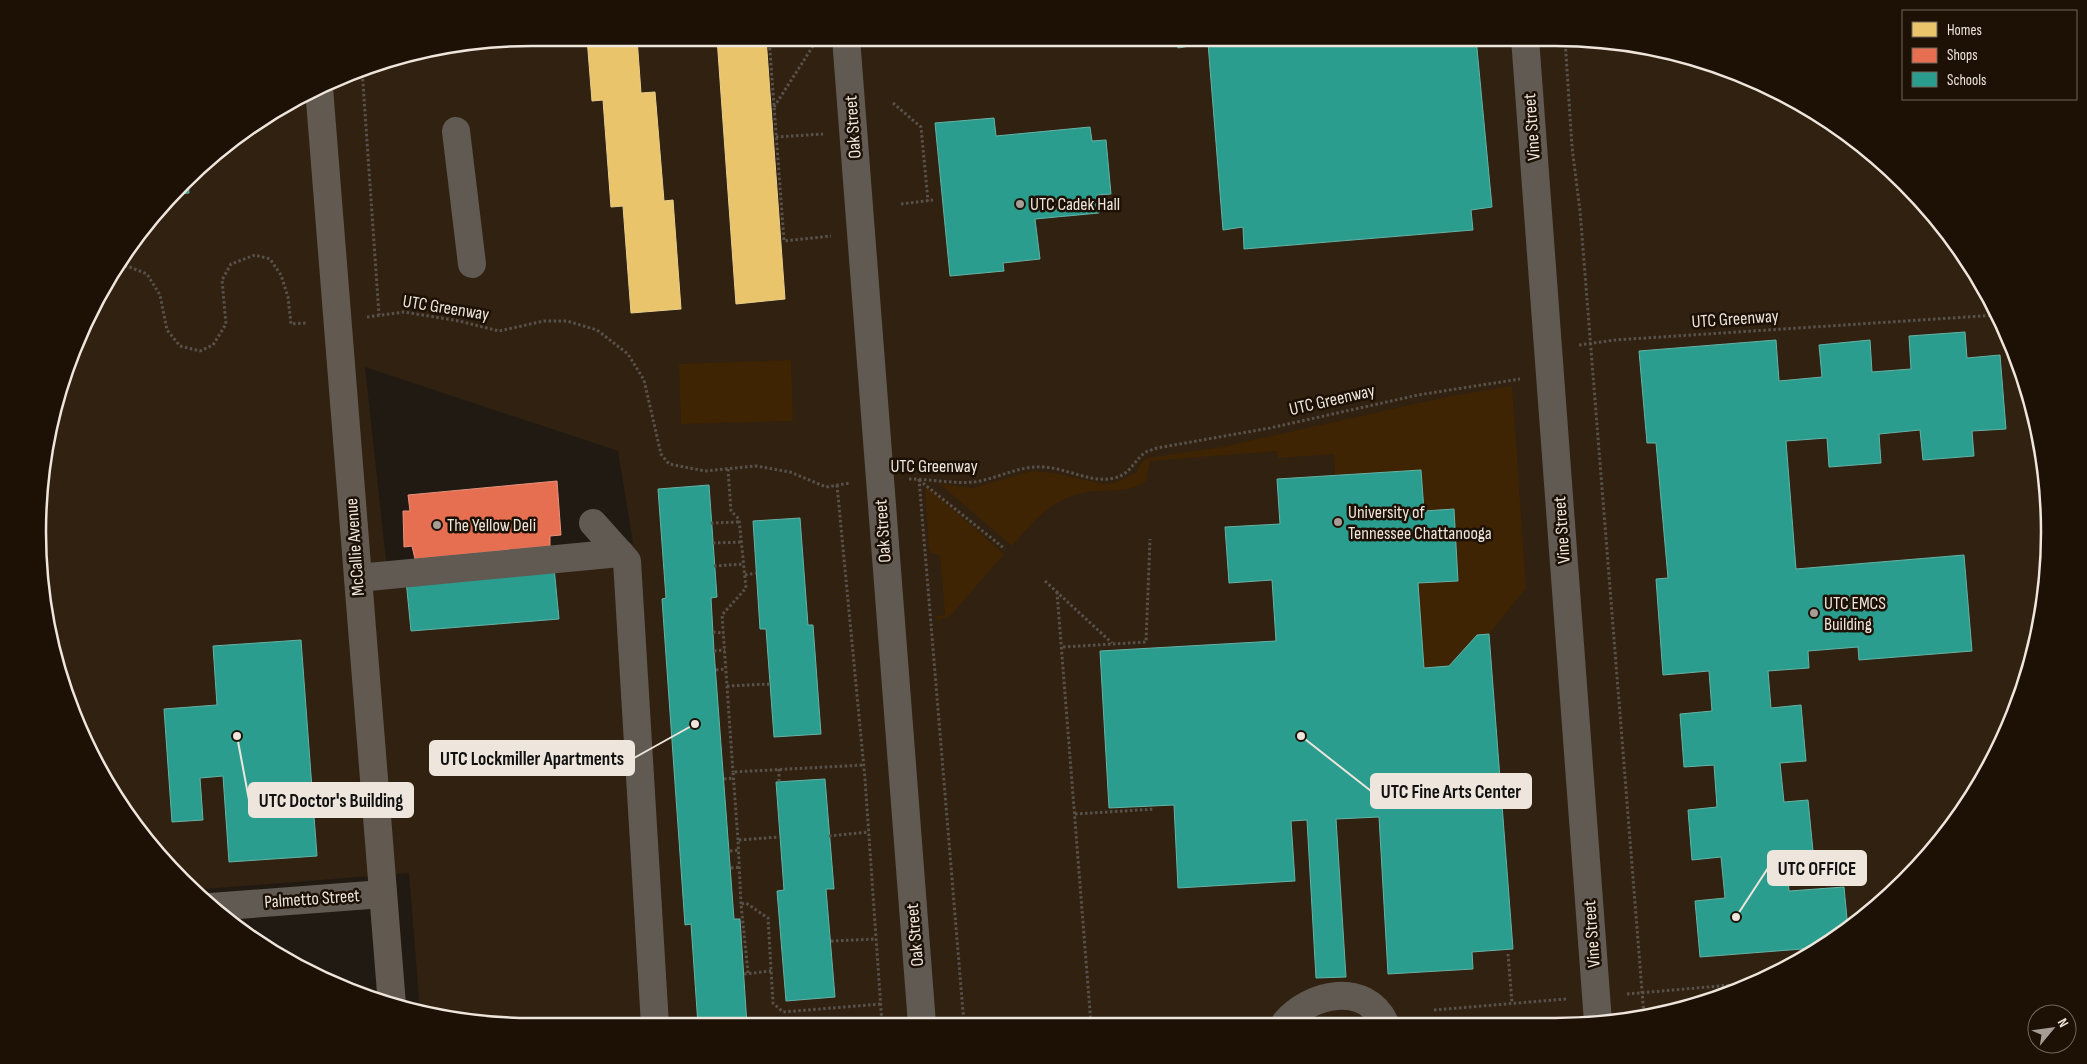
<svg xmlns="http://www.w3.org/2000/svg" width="2087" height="1064" font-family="'Sofia Sans Condensed',sans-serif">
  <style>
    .built { fill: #312110; fill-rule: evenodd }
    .green { fill: #3e2403 }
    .homes { fill: #e9c46a; stroke: #eace8c }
    .shops { fill: #e76f51; stroke: #e9927b }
    .schools { fill: #2a9d8f; stroke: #65b3a6 }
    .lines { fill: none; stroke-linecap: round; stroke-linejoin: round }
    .path { stroke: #58524c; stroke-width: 3; stroke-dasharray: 2.5 2.5; stroke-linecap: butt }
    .minor { stroke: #605a53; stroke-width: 28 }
    .major { stroke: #625a51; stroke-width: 28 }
    .poi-dot { fill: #a69e96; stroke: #1d1105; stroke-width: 2 }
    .labels { text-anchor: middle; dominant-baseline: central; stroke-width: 5; stroke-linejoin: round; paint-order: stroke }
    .street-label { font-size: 18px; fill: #eee5dc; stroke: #1d1105 }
    .poi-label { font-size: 18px; fill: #eee5dc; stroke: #1d1105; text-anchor: start }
    .rim { fill: none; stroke: #eee5dc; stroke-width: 2.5 }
    .leader { fill: none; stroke: #eee5dc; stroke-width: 2 }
    .callout-dot { fill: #eee5dc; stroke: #1d1105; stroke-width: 2 }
    .callout { fill: #eee5dc; stroke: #eee5dc; stroke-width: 2 }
    .callout-label { font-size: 19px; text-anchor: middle; font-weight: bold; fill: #111 }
  </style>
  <rect width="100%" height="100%" fill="#211a13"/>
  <path class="built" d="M 532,38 L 1587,39 L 1683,54 L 1773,88 L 1856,140 L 1927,206 L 1983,285 L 2023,373 L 2045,467 L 2048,564 L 2033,660 L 1999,750 L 1927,858 L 1856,924 L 1744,989 L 1662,1011 L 1561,1022 L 500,1025 L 420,1012 L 409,873 L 192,890 L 182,881 L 121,807 L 88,750 L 54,660 L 42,596 L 39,500 L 47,435 L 75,342 L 121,258 L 160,206 L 231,140 L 285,104 L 373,64 L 436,47 ZM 365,367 L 618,451 L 633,543 L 387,569 Z"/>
  <g class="green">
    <path d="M 791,360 L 793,421 L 681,424 L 679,364 Z"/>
    <path d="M 1512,386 L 1526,588 L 1489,634 L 1477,635 L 1449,666 L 1424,668 L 1418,583 L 1458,581 L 1454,509 L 1424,511 L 1421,470 L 1335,475 L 1334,454 L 1278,458 L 1277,451 L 1150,461 L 1146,481 C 1126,495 1105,488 1083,493 C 1051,499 1032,523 1012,546 L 940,484 L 973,488 L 1032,471 L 1053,473 L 1104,484 L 1114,483 L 1136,473 L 1141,463 L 1147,458 L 1222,447 L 1446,397 Z"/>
    <path d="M 928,488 L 1004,554 L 951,615 L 937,621 L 936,616 L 945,615 L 940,555 L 932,554 L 929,548 L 925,489 Z"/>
  </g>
  <g class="homes">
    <path d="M 587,38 L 637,38 L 641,93 L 655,92 L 664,201 L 673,200 L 681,309 L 631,313 L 623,206 L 611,207 L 603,100 L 592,101 Z"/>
    <path d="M 717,38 L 766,38 L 785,299 L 736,304 Z"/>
  </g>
  <path class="shops" d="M 557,481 L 561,535 L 550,536 L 550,546 L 415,559 L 412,546 L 404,547 L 403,511 L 410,511 L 408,495 Z"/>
  <g class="schools">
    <path d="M 1177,38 L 1476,38 L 1492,207 L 1471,210 L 1473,230 L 1244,249 L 1243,227 L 1223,230 L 1208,43 L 1178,48 Z"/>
    <path d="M 994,118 L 996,136 L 1090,127 L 1092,141 L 1106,140 L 1111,194 L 1097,195 L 1099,213 L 1035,219 L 1040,259 L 1003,263 L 1004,271 L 950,276 L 935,123 Z"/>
    <path d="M 188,180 L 189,193 L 172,195 Z"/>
    <path d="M 1965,332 L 1967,358 L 2000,355 L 2006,429 L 1972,431 L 1974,456 L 1923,460 L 1920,430 L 1879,434 L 1881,463 L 1829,467 L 1827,438 L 1786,441 L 1796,569 L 1964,555 L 1972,651 L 1859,660 L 1858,647 L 1808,651 L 1809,668 L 1768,671 L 1771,708 L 1801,705 L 1806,761 L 1780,763 L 1784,802 L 1808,800 L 1813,851 L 1786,853 L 1789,891 L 1844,887 L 1848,929 L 1815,948 L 1700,957 L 1695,901 L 1725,898 L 1721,857 L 1692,860 L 1688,810 L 1717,807 L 1714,765 L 1684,767 L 1680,714 L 1712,711 L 1709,671 L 1663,675 L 1656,579 L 1668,578 L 1656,443 L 1647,443 L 1639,351 L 1776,340 L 1779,381 L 1822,377 L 1819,345 L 1870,340 L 1872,372 L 1911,369 L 1909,336 Z"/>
    <path d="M 1421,470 L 1424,511 L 1454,509 L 1458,581 L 1418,583 L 1424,668 L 1449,666 L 1477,635 L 1489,634 L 1513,949 L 1472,952 L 1473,969 L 1388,974 L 1379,817 L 1336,819 L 1346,977 L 1316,978 L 1307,820 L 1291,821 L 1295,881 L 1178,888 L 1174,805 L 1109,808 L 1100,651 L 1276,641 L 1272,580 L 1229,583 L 1225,527 L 1280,524 L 1277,479 Z"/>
    <path d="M 709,485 L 717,597 L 711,598 L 714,651 L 734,919 L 740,919 L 747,1025 L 698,1025 L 691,924 L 685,925 L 662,599 L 666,598 L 658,489 Z"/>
    <path d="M 800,518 L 808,625 L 813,625 L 821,734 L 774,737 L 766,629 L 760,629 L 753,521 Z"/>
    <path d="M 554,567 L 559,619 L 411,631 L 406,580 Z"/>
    <path d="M 301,640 L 317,856 L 229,862 L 223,776 L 200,778 L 203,820 L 172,822 L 164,709 L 217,705 L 213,646 Z"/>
    <path d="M 825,779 L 834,889 L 826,889 L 835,997 L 786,1001 L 777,891 L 784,890 L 776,782 Z"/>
  </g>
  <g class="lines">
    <g class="path">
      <path d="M 769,38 L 784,241 L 831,236"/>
      <path d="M 1565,39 L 1572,147 L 1580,211 L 1644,1016"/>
      <path d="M 362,69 L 379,315"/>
      <path d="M 893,103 L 921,127 L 928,201"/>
      <path d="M 774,107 L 815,43"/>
      <path d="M 776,137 L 823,134"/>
      <path d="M 901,204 L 933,200"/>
      <path d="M 115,269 L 127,266 L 147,274 L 160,295 L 167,330 L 180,346 L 200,351 L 213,345 L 226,324 L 222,280 L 231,264 L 255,255 L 270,259 L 281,275 L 288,297 L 291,324 L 306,323"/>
      <path d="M 367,317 L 404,312 L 459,321 L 499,331 L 544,321 L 567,321 L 597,330 L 628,354 L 644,380 L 661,454 L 669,464 L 705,471 L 756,466 L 790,472 L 826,487 L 850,483"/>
      <path d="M 1579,345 L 1615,340 L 1997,315"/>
      <path d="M 728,469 L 731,511 L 739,519 L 746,588 L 722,615 L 733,772"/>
      <path d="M 909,479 C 930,479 954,484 974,482 C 996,479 1014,468 1036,467 C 1063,465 1088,484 1114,478 C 1129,475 1133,463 1143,454 C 1146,451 1152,450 1157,448 L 1270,428 L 1418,395 L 1520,379"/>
      <path d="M 919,479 L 964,1024"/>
      <path d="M 919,480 L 1005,549"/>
      <path d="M 837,485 L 865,779 L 882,1024"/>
      <path d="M 711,523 L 739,522"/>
      <path d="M 713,543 L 742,542"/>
      <path d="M 714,566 L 744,564"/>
      <path d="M 745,575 L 756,573"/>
      <path d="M 1045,581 L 1112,643"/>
      <path d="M 1057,592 L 1091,1024"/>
      <path d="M 713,632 L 724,633"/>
      <path d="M 1063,647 L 1146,642 L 1150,539"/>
      <path d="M 714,651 L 725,650"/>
      <path d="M 716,670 L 726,669"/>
      <path d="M 727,686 L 770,684"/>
      <path d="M 779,769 L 779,782"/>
      <path d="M 724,779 L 733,778"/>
      <path d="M 1075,814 L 1155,809"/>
      <path d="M 829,836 L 869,832"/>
      <path d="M 738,840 L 733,772 L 864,765"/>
      <path d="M 730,851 L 739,850"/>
      <path d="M 731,868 L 740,867"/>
      <path d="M 741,904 L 738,840 L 780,837"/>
      <path d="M 831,941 L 876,939"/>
      <path d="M 1508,954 L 1512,1003"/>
      <path d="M 748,973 L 741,904 L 746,903 L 768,918 L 773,1003 L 783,1012 L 881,1004"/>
      <path d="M 744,974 L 771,971"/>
      <path d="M 1627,994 L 1754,983"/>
      <path d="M 1434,1010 L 1566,999"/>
    </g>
    <g class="minor">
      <path d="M 846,38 L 922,1024"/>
      <path d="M 1525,38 L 1598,1022"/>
      <path d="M 456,131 L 472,264"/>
      <path d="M 593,523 L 627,561 L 655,1025"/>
      <path d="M 358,578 L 620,553"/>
      <path d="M 211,907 L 383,894"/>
      <path d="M 1285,1023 C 1310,993 1365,981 1385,1023"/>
    </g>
    <path class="major" d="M 319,88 L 392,1005"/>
  </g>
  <g class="poi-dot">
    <circle cx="1020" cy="204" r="5"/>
    <circle cx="1338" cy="522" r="5"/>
    <circle cx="437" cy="525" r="5"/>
    <circle cx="1814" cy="613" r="5"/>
  </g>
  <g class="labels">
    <g class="street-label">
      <text transform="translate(853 127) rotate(-94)">Oak Street</text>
      <text transform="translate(1532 127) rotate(-94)">Vine Street</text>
      <text transform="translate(446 308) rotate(9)">UTC Greenway</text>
      <text transform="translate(1735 319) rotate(-4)">UTC Greenway</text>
      <text transform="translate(1332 400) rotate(-13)">UTC Greenway</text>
      <text x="934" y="466">UTC Greenway</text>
      <text transform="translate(1562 530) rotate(-94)">Vine Street</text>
      <text transform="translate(883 531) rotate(-94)">Oak Street</text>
      <text transform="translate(355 547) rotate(-94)">McCallie Avenue</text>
      <text transform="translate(312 899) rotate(-4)">Palmetto Street</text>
      <text transform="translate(1592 934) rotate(-94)">Vine Street</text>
      <text transform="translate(915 935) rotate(-95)">Oak Street</text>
    </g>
    <g class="poi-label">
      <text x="1030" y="204">UTC Cadek Hall</text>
      <text x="1348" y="512">University of<tspan x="1348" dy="21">Tennessee Chattanooga</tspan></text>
      <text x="447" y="525">The Yellow Deli</text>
      <text x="1824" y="603">UTC EMCS<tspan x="1824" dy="21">Building</tspan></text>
    </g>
  </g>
  <path d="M0 0H2087V1064H0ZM532 46H1555A486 486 0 0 1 2041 532V532A486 486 0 0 1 1555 1018H532A486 486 0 0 1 46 532V532A486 486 0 0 1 532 46Z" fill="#1d1105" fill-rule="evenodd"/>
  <path class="rim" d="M532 46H1555A486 486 0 0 1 2041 532V532A486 486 0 0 1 1555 1018H532A486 486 0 0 1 46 532V532A486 486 0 0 1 532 46Z"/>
  <path class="leader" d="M695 724L634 758M1301 736L1371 791M237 736L249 800M1736 917L1768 868"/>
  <g class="callout-dot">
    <circle cx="695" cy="724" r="5"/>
    <circle cx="1301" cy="736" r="5"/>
    <circle cx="237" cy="736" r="5"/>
    <circle cx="1736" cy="917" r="5"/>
  </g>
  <g class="callout">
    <rect x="430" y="741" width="204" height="34" rx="5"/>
    <rect x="1371" y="774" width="160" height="34" rx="5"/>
    <rect x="249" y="783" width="164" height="34" rx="5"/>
    <rect x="1768" y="851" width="98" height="34" rx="5"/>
  </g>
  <g class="callout-label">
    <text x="532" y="765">UTC Lockmiller Apartments</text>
    <text x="1451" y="798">UTC Fine Arts Center</text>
    <text x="331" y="807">UTC Doctor's Building</text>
    <text x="1817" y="875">UTC OFFICE</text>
  </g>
  <rect x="1902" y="10" width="175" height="90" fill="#1d1105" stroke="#71665b"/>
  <rect x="1912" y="22" width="25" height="15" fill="#e9c46a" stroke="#71665b"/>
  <text x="1947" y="35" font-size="15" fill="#eee5dc">Homes</text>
  <rect x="1912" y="48" width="25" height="15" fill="#e76f51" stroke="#71665b"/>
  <text x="1947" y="60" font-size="15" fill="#eee5dc">Shops</text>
  <rect x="1912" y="72" width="25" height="15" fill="#2a9d8f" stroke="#71665b"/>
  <text x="1947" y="85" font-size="15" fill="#eee5dc">Schools</text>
  <g transform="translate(2052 1029) rotate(61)"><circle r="24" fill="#1d1105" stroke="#71665b"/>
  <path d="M0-4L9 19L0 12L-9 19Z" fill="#a69e96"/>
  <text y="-8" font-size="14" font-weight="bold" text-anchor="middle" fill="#eee5dc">N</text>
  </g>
</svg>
